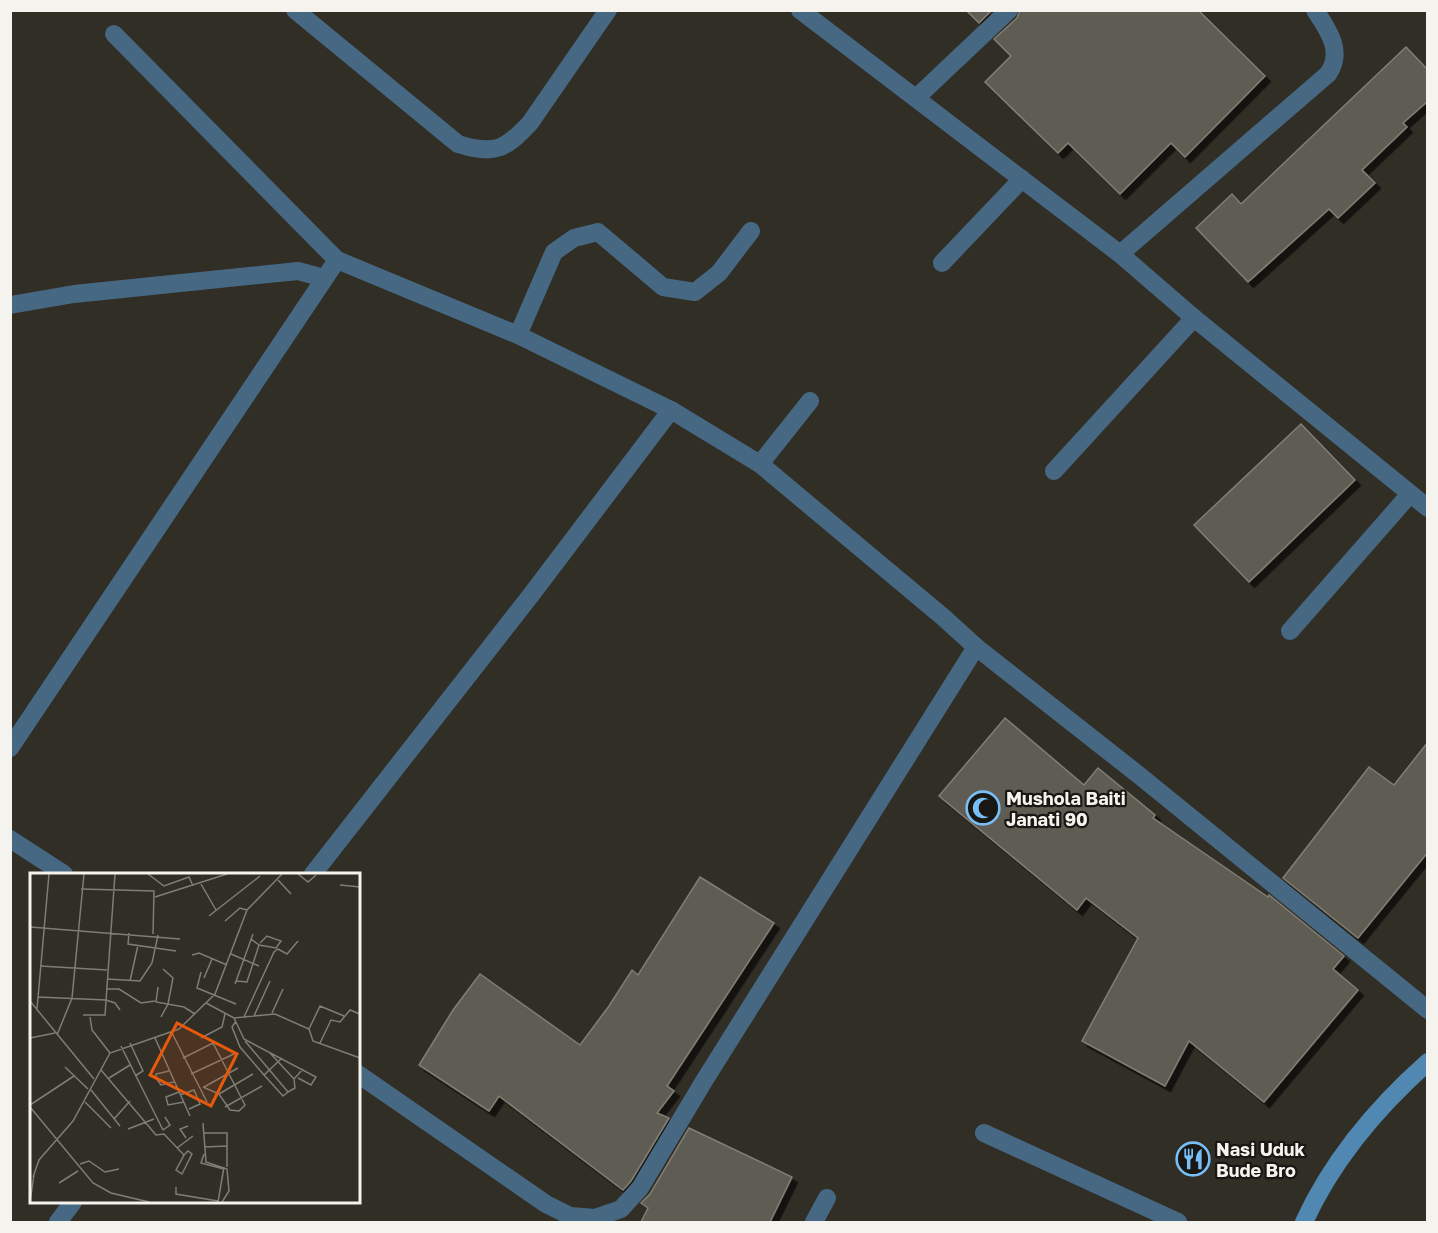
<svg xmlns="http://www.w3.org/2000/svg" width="1438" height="1233" font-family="'Golos Text',sans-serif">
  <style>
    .building { fill: #5f5c52; stroke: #817e74; stroke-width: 1.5; filter: url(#shadow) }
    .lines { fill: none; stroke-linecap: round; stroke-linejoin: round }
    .lane { stroke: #476883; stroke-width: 18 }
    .street { stroke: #476883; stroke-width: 18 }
    .secondary { stroke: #5188b2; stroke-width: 18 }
    .labels { text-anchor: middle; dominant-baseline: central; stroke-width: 4.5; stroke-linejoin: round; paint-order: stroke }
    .poi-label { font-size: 18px; font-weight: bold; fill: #f5f3ed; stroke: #181713; text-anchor: start }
    .inset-road { fill: none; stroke: #7f7d76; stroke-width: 1.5 }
    .view { fill: #e8590c; fill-opacity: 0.15; stroke: #e8590c; stroke-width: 3 }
    .inset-edge { fill: none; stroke: #f5f3ed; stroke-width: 3 }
  </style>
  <defs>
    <filter id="shadow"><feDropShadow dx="5.5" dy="5.5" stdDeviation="0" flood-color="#0009"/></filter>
  </defs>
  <rect width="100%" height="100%" fill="#312e26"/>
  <g class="building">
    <path d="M 966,10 L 992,10 L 979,23 Z"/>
    <path d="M 1020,10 L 1198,10 L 1265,76 L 1185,157 L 1171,143 L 1120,194 L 1068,143 L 1058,153 L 985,82 L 1011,56 L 994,39 L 1017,18 Z"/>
    <path d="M 1406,47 L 1428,70 L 1428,101 L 1403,123 L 1407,127 L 1362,170 L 1375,183 L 1338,218 L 1329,209 L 1248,282 L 1196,228 L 1232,194 L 1241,204 Z"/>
    <path d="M 1301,424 L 1355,480 L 1249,582 L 1194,525 Z"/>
    <path d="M 1005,718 L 1084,785 L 1098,768 L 1155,815 L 1153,818 L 1268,897 L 1269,895 L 1344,956 L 1333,969 L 1358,990 L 1264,1102 L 1189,1041 L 1165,1086 L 1082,1041 L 1138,938 L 1086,898 L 1077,910 L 939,796 Z"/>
    <path d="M 1428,742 L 1428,852 L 1358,938 L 1283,878 L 1369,767 L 1394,785 Z"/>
    <path d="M 700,877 L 774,923 L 667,1086 L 674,1091 L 657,1113 L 669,1118 L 631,1181 L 623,1190 L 499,1096 L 489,1111 L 419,1065 L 453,1010 L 480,974 L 580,1045 L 609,1006 L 632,970 L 638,975 Z"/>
    <path d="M 689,1128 L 792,1177 L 770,1222 L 641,1222 L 648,1208 L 641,1203 L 650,1194 Z"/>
  </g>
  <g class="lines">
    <g class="lane">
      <path d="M 518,335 L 554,252 L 574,238 L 598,232 L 663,287 L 695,292 L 719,273 L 751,231"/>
      <path d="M 984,1133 L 1178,1222"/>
    </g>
    <g class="street">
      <path d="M 295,10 L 458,144 C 494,155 505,150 530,123 L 608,10"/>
      <path d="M 800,10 L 1120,254 L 1194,318 L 1428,508"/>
      <path d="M 114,34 L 337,260 L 518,335 L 671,410 L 760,464 L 943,617 L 976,647 L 1140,776 L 1428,1010"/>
      <path d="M 916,98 L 1009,10"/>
      <path d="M 1120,254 L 1328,74 C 1344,51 1328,30 1315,10"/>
      <path d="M 942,263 L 1022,179"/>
      <path d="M 10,305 L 74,294 L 298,271 L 324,278"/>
      <path d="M 760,464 L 810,401"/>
      <path d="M 1054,471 L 1194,318"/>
      <path d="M 1290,631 L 1410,494"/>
      <path d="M 10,748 L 337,260"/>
      <path d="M 10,839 L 64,874"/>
      <path d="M 313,874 L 531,595 L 671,410"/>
      <path d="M 358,1074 L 546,1204 L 570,1216 L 595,1218 L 621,1209 L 640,1188 L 704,1081 L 976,647"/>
      <path d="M 58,1222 L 73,1202"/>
      <path d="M 814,1222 L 827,1198"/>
    </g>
    <path class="secondary" d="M 1304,1222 C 1333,1159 1376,1108 1428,1062"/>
  </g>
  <defs>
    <g id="mosque-ring" transform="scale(1.725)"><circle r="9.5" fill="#181713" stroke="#78bff7" stroke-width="1.5"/><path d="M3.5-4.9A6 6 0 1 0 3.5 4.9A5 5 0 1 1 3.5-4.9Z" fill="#78bff7"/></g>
    <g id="restaurant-ring" transform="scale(1.725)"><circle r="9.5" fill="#181713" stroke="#78bff7" stroke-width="1.5"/><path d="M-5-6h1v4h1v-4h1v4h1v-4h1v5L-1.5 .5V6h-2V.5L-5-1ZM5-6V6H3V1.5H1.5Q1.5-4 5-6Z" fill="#78bff7"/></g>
  </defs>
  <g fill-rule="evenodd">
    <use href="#mosque-ring" x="983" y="808"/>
    <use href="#restaurant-ring" x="1193" y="1159"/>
  </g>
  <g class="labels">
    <g class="poi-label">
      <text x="1006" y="798">Mushola Baiti<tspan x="1006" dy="21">Janati 90</tspan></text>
      <text x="1216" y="1149">Nasi Uduk<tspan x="1216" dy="21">Bude Bro</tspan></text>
    </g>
  </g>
  <g transform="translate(30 873)">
    <rect width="330" height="330" fill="#312e26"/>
    <path class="inset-road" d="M 118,1 L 134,13 L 159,4 L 163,13M 268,1 L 278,9 L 286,2M 248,7 L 261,21M 171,11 L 186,37M 310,12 L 330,14M 51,16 L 124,18 L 123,61M 125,24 L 197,1M 179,43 L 230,3M 195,48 L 210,35 L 217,37M 0,54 L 150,66M 99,60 L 98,71 L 146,78M 229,72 L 246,75 L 251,68 L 237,63 L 230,70M 201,81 L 229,93M 162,82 L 169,80 L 197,92M 10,93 L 77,97M 171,99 L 167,115 L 206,131M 174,105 L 182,86M 77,106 L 110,108 L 122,90 L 128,62M 100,108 L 108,72M 206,108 L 217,109 L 229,72 L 221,66M 205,111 L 223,61M 128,114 L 126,129 L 154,134 L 165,141M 76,116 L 89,116 L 111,130 L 125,128M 8,124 L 76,127 L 85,130 L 90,137M 0,128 L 64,206M 176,130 L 204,145 L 245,141 L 279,156 L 283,168 L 330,185M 7,136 L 19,1M 242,140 L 253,116M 53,142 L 75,142 L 85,1M 224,143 L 240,108M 60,144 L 62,157 L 80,180M 131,144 L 138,131 L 143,105 L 133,96M 214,144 L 244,79 L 248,76 L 257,81 L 268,68M 204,145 L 214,166 L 286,204 L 281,212 L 268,205M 206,148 L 202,154 L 210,174 L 234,202M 279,156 L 290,133 L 314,143M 141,158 L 177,229M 27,162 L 42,125 L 54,1M 0,165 L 25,160M 125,165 L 160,243M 171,165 L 192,154 L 195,141M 215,168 L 258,219 L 265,215 L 264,206M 100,170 L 113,198 L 105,203M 290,170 L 301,147 L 310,149 L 320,137 L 330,141M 91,173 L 133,257 L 140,252 L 135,244M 240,180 L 264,206 L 273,196M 153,185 L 183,170 L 215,232 L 209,238 L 200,237 L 189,221 L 173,214M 252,185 L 234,202 L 253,223 L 258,219M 35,194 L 58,216M 71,197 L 126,262 L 134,261 L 154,282 L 146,297 L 152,301 L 162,281 L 158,278 L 154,282M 139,198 L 126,201 L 126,205 L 131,212 L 144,209M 161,201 L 206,180M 79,205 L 100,192M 174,214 L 208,195M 61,217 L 90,253M 149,219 L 136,224 L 138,232 L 154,229M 189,221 L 223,201M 150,222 L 164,217 L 170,231 L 159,236M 55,229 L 81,255M 0,232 L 44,203M 0,234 L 63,310 L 81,320 L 119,329M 195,234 L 232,213M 84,246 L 100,228M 173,250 L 176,289 L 197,296 L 199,318 L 192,329M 98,256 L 124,246M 173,260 L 197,260 L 197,294M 156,265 L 150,256 L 158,253M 174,274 L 197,273M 147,275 L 163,263M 174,281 L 171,290 L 194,296M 50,291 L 59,288 L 75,299 L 89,296M 3,304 L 9,287 L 43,248 L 80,180 L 149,156 L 185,121 L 217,37 L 252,1M 29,310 L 48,298M 146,314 L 146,321 L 188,328M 0,329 L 4,302M 188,329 L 194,294"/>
    <path class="view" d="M 147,150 L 207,181 L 181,233 L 120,202 Z"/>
    <rect width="330" height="330" class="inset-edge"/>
  </g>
  <rect width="1438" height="1233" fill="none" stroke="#f5f3ed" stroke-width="24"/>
</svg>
